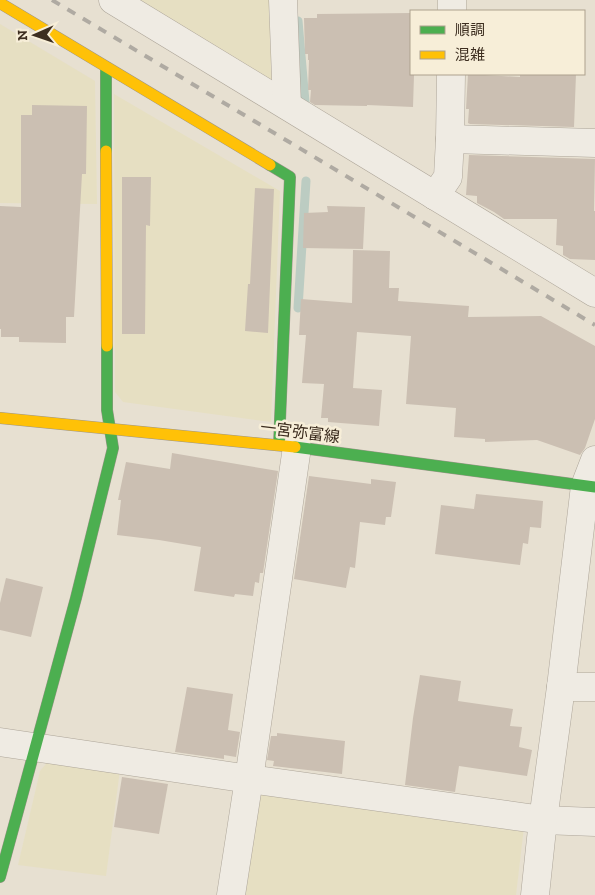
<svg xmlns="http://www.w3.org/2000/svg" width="595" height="895" font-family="'Zilla Slab','Noto Sans JP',serif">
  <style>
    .farmland { fill: #e6dfc2 }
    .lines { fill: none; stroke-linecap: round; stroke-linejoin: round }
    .stream { stroke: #bcccc2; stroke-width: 9 }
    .building { fill: #cbbfb2 }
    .street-casing { stroke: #ada599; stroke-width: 29 }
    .fast-casing { stroke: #9c958a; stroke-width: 12 }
    .slow-casing { stroke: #9c958a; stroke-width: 12 }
    .street { stroke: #efebe3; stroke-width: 28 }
    .fast { stroke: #4caf50; stroke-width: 11 }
    .slow { stroke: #ffc107; stroke-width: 11 }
    .rail { stroke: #afaaa2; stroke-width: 4; stroke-dasharray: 9 9; stroke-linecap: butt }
    .labels { text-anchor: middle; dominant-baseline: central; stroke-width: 5; stroke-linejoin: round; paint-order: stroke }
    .street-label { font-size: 16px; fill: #3d2e20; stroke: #f7eed8 }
  </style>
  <rect width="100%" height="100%" fill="#e7e0d1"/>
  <g class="farmland">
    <path d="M 133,0 L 272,0 L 275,86 Z"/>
    <path d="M 0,24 L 95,81 L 97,204 L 0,203 Z"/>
    <path d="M 114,94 L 280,191 L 271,422 L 123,402 L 115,392 Z"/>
    <path d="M 52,757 L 120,770 L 106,876 L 18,865 L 40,771 Z"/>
    <path d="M 265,791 L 524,827 L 516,895 L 238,895 L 254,799 Z"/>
  </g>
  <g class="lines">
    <g class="stream">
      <path d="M 298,21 L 305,102"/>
      <path d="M 298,308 L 306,181"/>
    </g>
  </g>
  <g class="building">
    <path d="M 411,13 L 411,74 L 414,75 L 413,107 L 367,105 L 367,106 L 315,105 L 310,102 L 311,90 L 308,90 L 309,60 L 308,60 L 308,54 L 305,54 L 304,18 L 317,18 L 317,14 Z"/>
    <path d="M 468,74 L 520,77 L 520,74 L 576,74 L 574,127 L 470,124 L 468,123 L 469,109 L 466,109 Z"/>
    <path d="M 32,105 L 87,106 L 86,174 L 82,174 L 74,317 L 66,317 L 66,343 L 19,342 L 19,337 L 1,337 L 1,329 L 0,329 L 0,206 L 21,207 L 21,115 L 32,115 Z"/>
    <path d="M 469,155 L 595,159 L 594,211 L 595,211 L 595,260 L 570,259 L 563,255 L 563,246 L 556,245 L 557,219 L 504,219 L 494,212 L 477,203 L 477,196 L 466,195 Z"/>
    <path d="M 122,177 L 151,177 L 150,226 L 146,225 L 145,334 L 122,334 Z"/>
    <path d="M 255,188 L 274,189 L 268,333 L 245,331 L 248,284 L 250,284 Z"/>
    <path d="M 327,206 L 365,207 L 363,249 L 303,248 L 304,213 L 328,212 Z"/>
    <path d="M 353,250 L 390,251 L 389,288 L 399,288 L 398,301 L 469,306 L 468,317 L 541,316 L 595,346 L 595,419 L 585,448 L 580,455 L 537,440 L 485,442 L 485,439 L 454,437 L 456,408 L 406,404 L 411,336 L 357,332 L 353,388 L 382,390 L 379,426 L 328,422 L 328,418 L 321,418 L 324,384 L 302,383 L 306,335 L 299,335 L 301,299 L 352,303 Z"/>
    <path d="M 172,453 L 278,471 L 263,573 L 260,573 L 259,583 L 255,582 L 253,596 L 235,594 L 234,597 L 194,591 L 201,547 L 159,540 L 117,535 L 121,500 L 118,500 L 126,462 L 170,469 Z"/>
    <path d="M 309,476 L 371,484 L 371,479 L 396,482 L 391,517 L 386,517 L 385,525 L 360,522 L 355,568 L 350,567 L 346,588 L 294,579 Z"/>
    <path d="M 476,494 L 543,501 L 541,528 L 530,527 L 528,544 L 523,543 L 520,565 L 435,554 L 441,505 L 474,509 Z"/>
    <path d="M 6,578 L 43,587 L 31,637 L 0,630 L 0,603 Z"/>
    <path d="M 420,675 L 461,681 L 458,701 L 513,709 L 510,726 L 522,727 L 519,747 L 532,750 L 527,776 L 459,766 L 455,792 L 405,785 L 413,718 Z"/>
    <path d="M 187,687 L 233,694 L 228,730 L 240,732 L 236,757 L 224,755 L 224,759 L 175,752 Z"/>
    <path d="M 277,733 L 345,741 L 342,774 L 273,766 L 274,761 L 267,760 L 271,736 L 277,736 Z"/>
    <path d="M 122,777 L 168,784 L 159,834 L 114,827 Z"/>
  </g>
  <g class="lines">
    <g class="street-casing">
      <g id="street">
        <path d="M 113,0 L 595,293"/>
        <path d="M 283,0 L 287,105"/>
        <path d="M 452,11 L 452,0"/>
        <path d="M 450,139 L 595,143"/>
        <path d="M 435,196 L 448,177 L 450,139 L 451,74"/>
        <path d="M 561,687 L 595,687"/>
        <path d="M 0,742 L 249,779 L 543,820 L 595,822"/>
        <path d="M 231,895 L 249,779 L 297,447"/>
        <path d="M 535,895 L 543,820 L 561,687 L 585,486 L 595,460"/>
      </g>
    </g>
    <g class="fast-casing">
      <g id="fast">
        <path d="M 106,67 L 106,151"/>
        <path d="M 270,165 L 290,177 L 279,445"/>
        <path d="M 295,447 L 595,487"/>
        <path d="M 0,877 L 76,598 L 113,448 L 107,410 L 107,346"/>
      </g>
    </g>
    <g class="slow-casing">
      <g id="slow">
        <path d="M 0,3 L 270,165"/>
        <path d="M 106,151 L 107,346"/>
        <path d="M 0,418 L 295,447"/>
      </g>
    </g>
    <use href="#street" class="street"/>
    <use href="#fast" class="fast"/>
    <use href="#slow" class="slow"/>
    <path class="rail" d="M 52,0 L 595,325"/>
  </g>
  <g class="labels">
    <g class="street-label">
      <text transform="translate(300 432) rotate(7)">一宮弥富線</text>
    </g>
  </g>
  <rect x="410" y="10" width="175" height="65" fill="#f7eed8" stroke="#ada18e"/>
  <rect x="420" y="26" width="25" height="8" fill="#4caf50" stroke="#ada18e"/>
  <text x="455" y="35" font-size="15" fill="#3d2e20">順調</text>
  <rect x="420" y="51" width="25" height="8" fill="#ffc107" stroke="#ada18e"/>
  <text x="455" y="60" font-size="15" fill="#3d2e20">混雑</text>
  <g transform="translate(35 35) rotate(268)" stroke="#f7eed8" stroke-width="4" paint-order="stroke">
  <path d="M0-4L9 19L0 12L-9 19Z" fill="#3d2e20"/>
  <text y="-8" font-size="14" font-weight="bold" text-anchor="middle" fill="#3d2e20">N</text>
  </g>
</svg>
